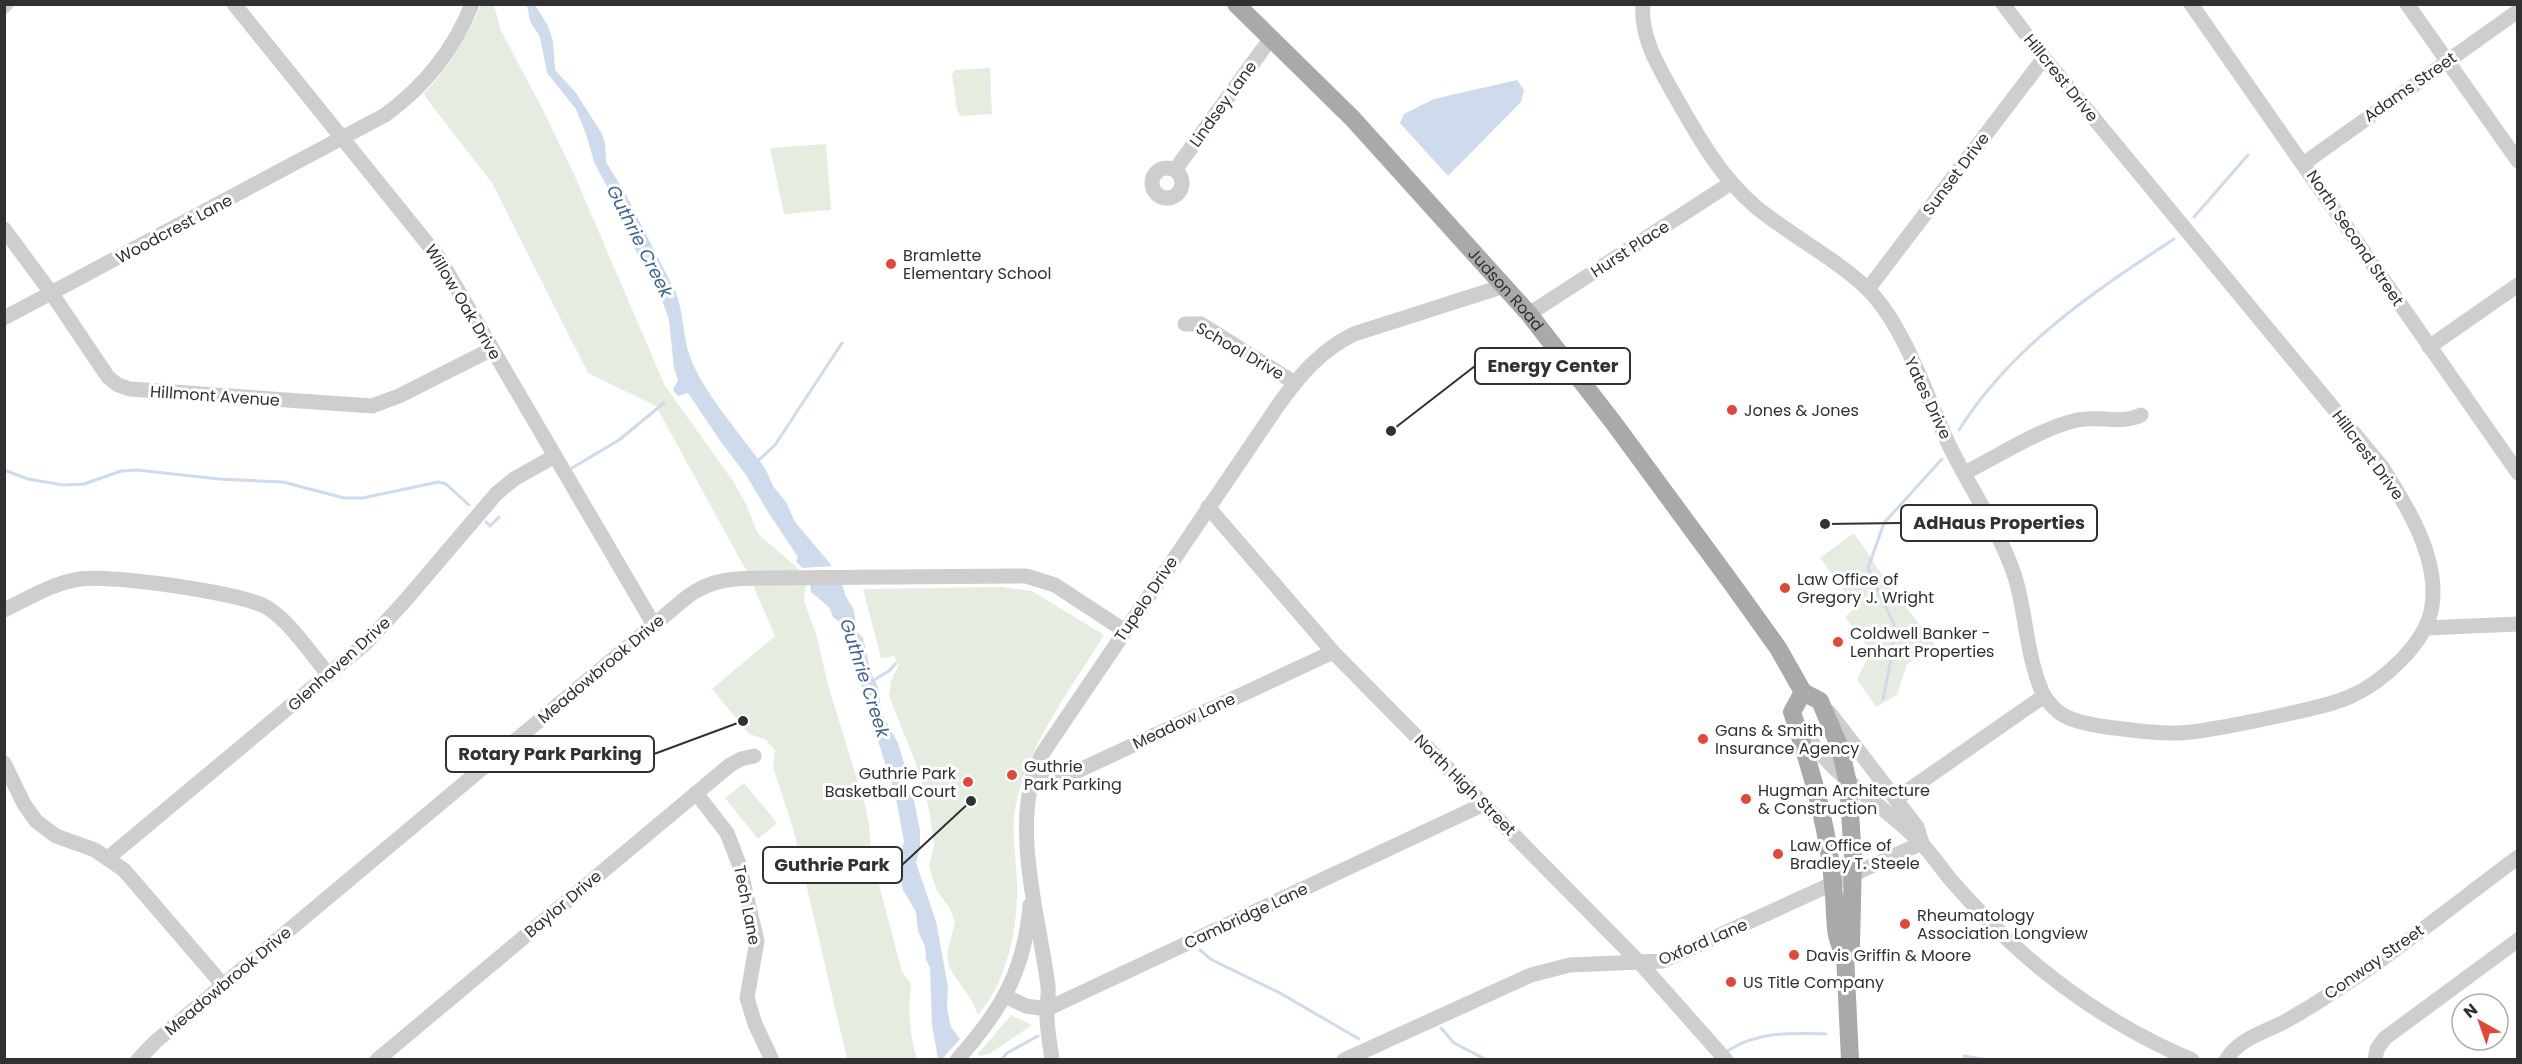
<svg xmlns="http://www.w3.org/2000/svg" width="2522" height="1064" font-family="Poppins,sans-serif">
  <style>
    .green { fill: #e5ede0 }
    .water { fill: #cddbec }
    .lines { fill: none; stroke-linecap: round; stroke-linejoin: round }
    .stream { stroke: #cddbec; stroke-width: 3 }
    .minor { stroke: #cecece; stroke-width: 15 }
    .major { stroke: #a9a9a9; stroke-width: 18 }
    .poi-dot { fill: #e24839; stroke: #fff; stroke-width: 2 }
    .labels { text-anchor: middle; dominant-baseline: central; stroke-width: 6; stroke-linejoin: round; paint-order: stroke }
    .street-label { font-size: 16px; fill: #313131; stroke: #fff }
    .poi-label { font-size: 16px; fill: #313131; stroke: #fff; text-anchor: start }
    .water-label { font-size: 18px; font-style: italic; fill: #3f6493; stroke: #fff }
    .leader { fill: none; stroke: #313131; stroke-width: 2 }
    .callout-dot { fill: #313131; stroke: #fff; stroke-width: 2 }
    .callout { fill: #fff; stroke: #313131; stroke-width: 2 }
    .callout-label { font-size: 18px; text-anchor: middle; font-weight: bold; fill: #313131 }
  </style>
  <rect width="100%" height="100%" fill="#fff"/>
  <g class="green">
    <path d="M 481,5 L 494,5 L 501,31 L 542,108 L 573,172 L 665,386 L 733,481 L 745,502 L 758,534 L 801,571 L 747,572 L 656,406 L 588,373 L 492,183 L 423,94 C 449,68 466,38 481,5 Z"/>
    <path d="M 990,68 L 992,114 L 960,116 L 957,109 L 952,74 L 955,70 Z"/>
    <path d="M 826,144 L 831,210 L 784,214 L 770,148 Z"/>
    <path d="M 1854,533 L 1884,578 L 1935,645 L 1907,664 L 1897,695 L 1876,707 L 1857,679 L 1871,651 L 1845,617 L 1856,607 L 1820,558 Z"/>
    <path d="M 806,584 L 804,601 L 817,637 L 828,685 L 865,805 L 869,825 L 872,858 L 902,972 L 911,984 C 908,1010 909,1034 917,1059 L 847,1059 L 793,828 L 773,767 L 775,750 L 765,739 L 749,734 L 712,689 L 775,636 L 753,585 Z"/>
    <path d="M 1002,587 L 1032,591 L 1104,635 C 1071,689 1030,741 1016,804 C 1010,830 1017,859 1017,886 C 1018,929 1007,981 978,1015 L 972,1001 L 950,969 L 947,954 L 955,922 L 949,907 L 937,891 L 929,867 L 934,845 L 929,809 L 915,761 L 889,696 L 891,681 L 899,665 L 894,656 L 881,658 L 863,589 Z"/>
    <path d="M 744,783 L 777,823 L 758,839 L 725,798 Z"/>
    <path d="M 1011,1015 L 1032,1025 L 989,1054 L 980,1056 L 978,1054 Z"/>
  </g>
  <g class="water">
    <path d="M 527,5 L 535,5 L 548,26 L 553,41 L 555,70 L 576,93 L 602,134 L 605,143 L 606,162 L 625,193 L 676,293 C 683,312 683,331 688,351 C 699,389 743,436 766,470 L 773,486 L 786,502 L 795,522 L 832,566 L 802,568 L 796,561 L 798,557 L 768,512 L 746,475 L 721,442 L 688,393 L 678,396 L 673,390 L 678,380 L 674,368 L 669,320 L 661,297 L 628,236 L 617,205 L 594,162 L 587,137 L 576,109 L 547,73 L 540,37 L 530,21 Z"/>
    <path d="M 1517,80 L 1524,90 L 1521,102 L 1448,176 L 1400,123 L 1404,114 L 1434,99 Z"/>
    <path d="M 842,584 L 846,597 L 854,610 L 857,632 L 863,638 L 871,673 L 878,687 L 882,714 L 898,743 L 904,763 L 903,774 L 913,796 L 920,830 L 920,847 L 916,863 L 936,921 L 948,987 L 947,1008 L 951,1027 L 960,1039 L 942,1059 L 938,1059 L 932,1024 L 930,968 L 926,959 L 925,946 L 918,931 L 916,912 L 903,890 L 900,874 L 899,863 L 904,841 L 895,794 L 878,741 L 879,731 L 869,714 L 849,638 L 842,624 L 833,617 L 829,607 L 811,592 L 810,585 Z"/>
  </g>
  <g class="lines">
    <g class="stream">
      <path d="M 2194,217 L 2248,155"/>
      <path d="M 1959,430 C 2011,347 2093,292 2174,239"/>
      <path d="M 758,461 L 775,445 L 842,343"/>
      <path d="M 572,468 L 619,440 L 664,403"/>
      <path d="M 4,470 L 28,479 L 63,485 L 84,484 L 121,471 L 137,470 L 219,479 L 283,482 L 344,498 L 363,498 L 438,482 L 446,484 L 469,505"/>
      <path d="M 486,522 L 490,526 L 499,517"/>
      <path d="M 872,681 L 889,671 L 896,663"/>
      <path d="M 1883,699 L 1891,659 L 1894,625 L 1868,568 L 1884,523 L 1942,459"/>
      <path d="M 1200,950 L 1212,960 L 1280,993 L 1359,1039"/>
      <path d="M 1441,1028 L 1454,1043 L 1487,1060"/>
      <path d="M 1729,1050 C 1759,1031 1792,1033 1826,1034"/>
      <path d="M 1964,1056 L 1987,1060"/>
      <path d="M 1001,1060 L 1007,1053 L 1038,1036"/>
    </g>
    <g class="minor">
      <path d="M 234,4 L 439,258 L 654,625"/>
      <path d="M 1643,4 C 1640,35 1657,64 1671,89 C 1695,131 1718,175 1756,207 C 1791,236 1846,264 1875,297 C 1908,336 1928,400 1950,447 C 1971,490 2000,531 2015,577 C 2027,616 2026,658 2044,696 L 1896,799"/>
      <path d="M 2003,4 L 2044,58 L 2382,467 C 2407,506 2439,557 2432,606 C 2427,643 2382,683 2349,697 C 2325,707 2299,711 2274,717 C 2243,723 2211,731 2179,733 C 2155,734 2131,730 2107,727 C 2093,725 2075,722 2063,715 C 2055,710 2049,703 2044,696"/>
      <path d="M 2191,4 L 2518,473"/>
      <path d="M 2407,4 L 2518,161"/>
      <path d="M 4,6 L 6,4"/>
      <path d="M 2303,164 L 2518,11"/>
      <circle cx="1167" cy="183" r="15"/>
      <path d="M 1175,170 L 1271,38"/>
      <path d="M 4,229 L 52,294 L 108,377 L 118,385 L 130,389 L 372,406 L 399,396 L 492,349"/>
      <path d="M 1868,289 L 2044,58"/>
      <path d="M 1529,314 L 1731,183"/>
      <path d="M 4,318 L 385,115 C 425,86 454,50 472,4"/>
      <path d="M 1185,324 L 1201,324 L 1295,383"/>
      <path d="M 2429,347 L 2518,285"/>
      <path d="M 1964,473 C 1999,456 2039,429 2077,420 C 2099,415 2120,425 2141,415"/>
      <path d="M 1208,507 L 1333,652 L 1640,963 L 1726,1060"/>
      <path d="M 4,610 C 29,598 53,583 80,579 C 108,574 245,593 268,608 C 292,624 310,653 329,675"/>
      <path d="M 2425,628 L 2518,624"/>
      <path d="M 1829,712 L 1917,827 L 1922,843"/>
      <path d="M 1801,727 C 1834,780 1880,801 1921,843 C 1932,854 1940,867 1950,879 C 1963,894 1976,908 1990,922 C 2046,980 2118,1029 2192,1060"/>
      <path d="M 4,763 L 24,804 L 36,821 L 56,836 L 95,850 L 124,870 L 223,985"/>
      <path d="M 1033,774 L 1055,777 L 1069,775 L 1333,652"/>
      <path d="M 696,793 L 727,833 L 739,864 L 757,941 L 747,998 L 755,1024 L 772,1060"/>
      <path d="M 108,858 L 366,643 L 404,602 L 496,494 L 514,479 L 555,456"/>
      <path d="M 1005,996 L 1026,1006 L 1047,1009 L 1484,804"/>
      <path d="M 138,1060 L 155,1042 L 687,597 C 712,578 737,578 766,578 L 1026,576 L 1055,585 L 1125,631"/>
      <path d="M 377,1060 L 730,765 L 741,759 L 754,756"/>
      <path d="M 957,1060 C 1000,1012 1025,971 1030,905"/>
      <path d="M 1052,1060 C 1050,1043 1046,1025 1047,1009 C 1047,1001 1049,994 1048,986 C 1039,916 1008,818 1042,754 L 1279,404 C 1300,375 1321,350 1354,334 L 1504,286"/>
      <path d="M 1344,1060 L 1531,975 L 1570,965 L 1663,961 L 1922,843"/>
      <path d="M 2226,1060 C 2239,1038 2266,1032 2286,1021 C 2369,974 2442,914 2518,857"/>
      <path d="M 2375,1060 L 2377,1049 L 2385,1038 L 2518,940"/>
    </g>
    <g class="major">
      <path id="s1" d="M 1236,4 L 1353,119 L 1529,314 L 1613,422 L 1730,581 L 1778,648 L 1803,692 L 1820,701 L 1840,748 L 1848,783 L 1853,858 L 1851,945 L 1845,954 L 1850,1060"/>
      <path d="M 1803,692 L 1792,712 C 1812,772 1830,833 1834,896 C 1836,916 1833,938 1845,954"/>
    </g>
  </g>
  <g class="poi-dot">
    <circle cx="891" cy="264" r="6"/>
    <circle cx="1732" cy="410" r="6"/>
    <circle cx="1785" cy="588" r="6"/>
    <circle cx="1838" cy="642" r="6"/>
    <circle cx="1703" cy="739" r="6"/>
    <circle cx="1012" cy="775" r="6"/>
    <circle cx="968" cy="782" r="6"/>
    <circle cx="1746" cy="799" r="6"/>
    <circle cx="1778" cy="854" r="6"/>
    <circle cx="1905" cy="924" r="6"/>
    <circle cx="1794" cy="955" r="6"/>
    <circle cx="1731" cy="982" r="6"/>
  </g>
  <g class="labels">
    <g class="street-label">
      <text transform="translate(2061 78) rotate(51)">Hillcrest Drive</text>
      <text transform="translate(2410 87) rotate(-35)">Adams Street</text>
      <text transform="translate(1223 104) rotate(-54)">Lindsey Lane</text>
      <text transform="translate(1956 174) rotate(-53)">Sunset Drive</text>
      <text transform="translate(174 229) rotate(-28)">Woodcrest Lane</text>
      <text transform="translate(2355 238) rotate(56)">North Second Street</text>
      <text transform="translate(1630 249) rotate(-33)">Hurst Place</text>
      <text stroke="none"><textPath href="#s1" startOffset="393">Judson Road</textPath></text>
      <text transform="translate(463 302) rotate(59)">Willow Oak Drive</text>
      <text transform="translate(1240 351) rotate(30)">School Drive</text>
      <text transform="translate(215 396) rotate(4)">Hillmont Avenue</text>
      <text transform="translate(1928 398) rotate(65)">Yates Drive</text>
      <text transform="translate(2368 455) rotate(53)">Hillcrest Drive</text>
      <text transform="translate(1146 599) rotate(-56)">Tupelo Drive</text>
      <text transform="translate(339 664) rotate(-42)">Glenhaven Drive</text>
      <text transform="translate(601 669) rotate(-40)">Meadowbrook Drive</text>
      <text transform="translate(1184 721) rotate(-25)">Meadow Lane</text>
      <text transform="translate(1465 785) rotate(45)">North High Street</text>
      <text transform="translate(563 904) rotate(-40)">Baylor Drive</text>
      <text transform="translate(747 905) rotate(79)">Tech Lane</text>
      <text transform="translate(1246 916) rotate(-25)">Cambridge Lane</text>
      <text transform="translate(1703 942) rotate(-23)">Oxford Lane</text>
      <text transform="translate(2374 962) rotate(-35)">Conway Street</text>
      <text transform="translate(228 981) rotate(-40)">Meadowbrook Drive</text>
    </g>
    <g class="poi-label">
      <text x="903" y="255">Bramlette<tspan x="903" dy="18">Elementary School</tspan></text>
      <text x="1744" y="410">Jones &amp; Jones</text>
      <text x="1797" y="579">Law Office of<tspan x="1797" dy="18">Gregory J. Wright</tspan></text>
      <text x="1850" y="633">Coldwell Banker -<tspan x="1850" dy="18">Lenhart Properties</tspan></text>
      <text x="1715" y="730">Gans &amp; Smith<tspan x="1715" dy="18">Insurance Agency</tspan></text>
      <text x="1024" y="766">Guthrie<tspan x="1024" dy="18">Park Parking</tspan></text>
      <text x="956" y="773" text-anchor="end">Guthrie Park<tspan x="956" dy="18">Basketball Court</tspan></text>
      <text x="1758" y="790">Hugman Architecture<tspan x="1758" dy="18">&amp; Construction</tspan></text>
      <text x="1790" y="845">Law Office of<tspan x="1790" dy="18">Bradley T. Steele</tspan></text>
      <text x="1917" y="915">Rheumatology<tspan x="1917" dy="18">Association Longview</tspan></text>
      <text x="1806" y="955">Davis Griffin &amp; Moore</text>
      <text x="1743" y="982">US Title Company</text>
    </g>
    <g class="water-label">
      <text transform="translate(640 241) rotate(63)">Guthrie Creek</text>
      <text transform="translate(865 678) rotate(72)">Guthrie Creek</text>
    </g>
  </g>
  <path class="leader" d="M1391 431L1475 366M1825 524L1901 523M743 721L654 754M971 801L902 865"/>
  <g class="callout-dot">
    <circle cx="1391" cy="431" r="6"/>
    <circle cx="1825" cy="524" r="6"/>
    <circle cx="743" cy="721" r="6"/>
    <circle cx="971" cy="801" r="6"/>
  </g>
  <g class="callout">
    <rect x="1475" y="348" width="155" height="36" rx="6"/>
    <rect x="1901" y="505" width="196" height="36" rx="6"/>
    <rect x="446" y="736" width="208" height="36" rx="6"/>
    <rect x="763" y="847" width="139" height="36" rx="6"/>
  </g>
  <g class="callout-label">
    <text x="1553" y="372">Energy Center</text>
    <text x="1999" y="529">AdHaus Properties</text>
    <text x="550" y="760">Rotary Park Parking</text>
    <text x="832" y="871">Guthrie Park</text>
  </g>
  <rect width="2522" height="1064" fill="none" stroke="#313131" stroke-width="12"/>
  <g transform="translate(2480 1022) rotate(320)"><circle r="28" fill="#ffffff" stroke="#adadad" stroke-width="1.5"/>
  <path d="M0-4.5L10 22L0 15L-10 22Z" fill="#e24839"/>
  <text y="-9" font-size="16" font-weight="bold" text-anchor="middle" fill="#313131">N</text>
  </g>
</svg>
